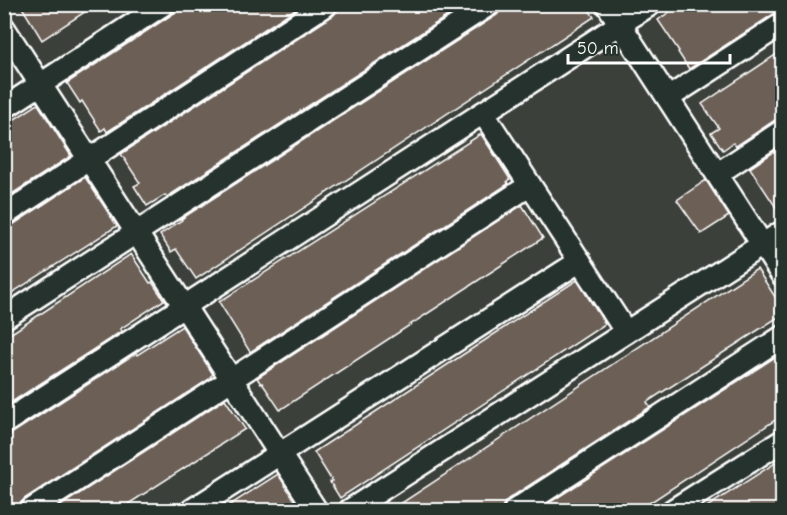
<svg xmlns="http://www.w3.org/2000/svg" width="787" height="515" font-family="'Comic Neue',sans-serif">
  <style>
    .building { fill: #6c6057; stroke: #fff; stroke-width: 1.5 }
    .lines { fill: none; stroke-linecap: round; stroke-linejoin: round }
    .street-casing { stroke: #fff; stroke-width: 26 }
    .street { stroke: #26332d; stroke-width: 21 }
  </style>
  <rect width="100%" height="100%" fill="#3b403a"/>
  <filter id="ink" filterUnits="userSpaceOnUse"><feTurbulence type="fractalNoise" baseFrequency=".0167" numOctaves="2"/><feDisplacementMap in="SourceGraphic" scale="12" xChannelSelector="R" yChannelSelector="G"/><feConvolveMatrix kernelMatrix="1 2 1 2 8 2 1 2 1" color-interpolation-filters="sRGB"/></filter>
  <g filter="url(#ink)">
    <g class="building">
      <path d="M 20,4 L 97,4 L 42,40 Z"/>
      <path d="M 188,4 L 303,4 L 107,132 L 105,128 L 101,131 L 82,101 L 80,103 L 67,83 Z"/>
      <path d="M 340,4 L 466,4 L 167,197 L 165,195 L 147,206 L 134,186 L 140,183 L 121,154 L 334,15 L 338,10 Z"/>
      <path d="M 503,4 L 585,4 L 594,17 L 196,279 L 176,249 L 171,252 L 160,235 L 182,220 L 181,219 L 497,15 L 501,10 Z"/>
      <path d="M 681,4 L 783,4 L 783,10 L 775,13 L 689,69 L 678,52 L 679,51 L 658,20 Z"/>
      <path d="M 783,50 L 783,118 L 775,120 L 736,146 L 733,143 L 723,150 L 711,133 L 719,128 L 702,104 Z"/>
      <path d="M 38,104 L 71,156 L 4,199 L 4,126 Z"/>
      <path d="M 481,134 L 510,179 L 507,181 L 508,184 L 250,352 L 219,302 Z"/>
      <path d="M 783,146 L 783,218 L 750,168 Z"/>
      <path d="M 85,177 L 117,226 L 4,298 L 4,228 L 11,226 Z"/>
      <path d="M 706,180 L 729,216 L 701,234 L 677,200 Z"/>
      <path d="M 522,205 L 543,238 L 280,410 L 262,383 L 261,384 L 257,378 Z"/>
      <path d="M 131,254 L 150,283 L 152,282 L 164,300 L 120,329 L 122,331 L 4,407 L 4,338 Z"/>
      <path d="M 757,269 L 783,309 L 783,314 L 647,402 L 650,407 L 508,499 L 503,505 L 502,510 L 391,510 Z"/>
      <path d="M 577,280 L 605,324 L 340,498 L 330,482 L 332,481 L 314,452 Z"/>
      <path d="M 182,326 L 213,374 L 210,377 L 211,378 L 24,499 L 20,504 L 18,510 L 4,510 L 4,436 L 11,434 L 136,353 L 137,355 Z"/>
      <path d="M 783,352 L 783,415 L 639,510 L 538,510 Z"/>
      <path d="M 225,399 L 245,429 L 119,510 L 54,510 Z"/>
      <path d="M 783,458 L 783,510 L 702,510 Z"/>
      <path d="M 278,474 L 301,510 L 222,510 Z"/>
    </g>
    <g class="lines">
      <g class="street-casing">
        <g id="street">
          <path d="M 607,4 L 782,275"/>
          <path d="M 4,28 L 316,510"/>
          <path d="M 668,98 L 782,24"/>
          <path d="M 4,108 L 164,4"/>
          <path d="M 483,113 L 626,332"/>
          <path d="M 717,174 L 782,131"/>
          <path d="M 4,215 L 327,4"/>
          <path d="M 4,318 L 490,4"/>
          <path d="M 4,423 L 651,4"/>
          <path d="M 31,510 L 530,185"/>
          <path d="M 192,510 L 580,261"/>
          <path d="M 350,510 L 782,232"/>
          <path d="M 515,510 L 782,337"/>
          <path d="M 673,510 L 782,441"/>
        </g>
      </g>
      <use href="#street" class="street"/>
    </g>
  </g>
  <rect width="787" height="515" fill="none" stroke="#26332d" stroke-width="24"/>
  <rect x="12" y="12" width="763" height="491" fill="none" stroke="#fff" stroke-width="2" filter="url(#ink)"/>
  <path d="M568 54v9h162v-9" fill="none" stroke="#ffffff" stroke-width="3"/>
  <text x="577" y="54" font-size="18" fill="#ffffff" stroke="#26332d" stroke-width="4.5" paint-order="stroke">50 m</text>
</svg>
